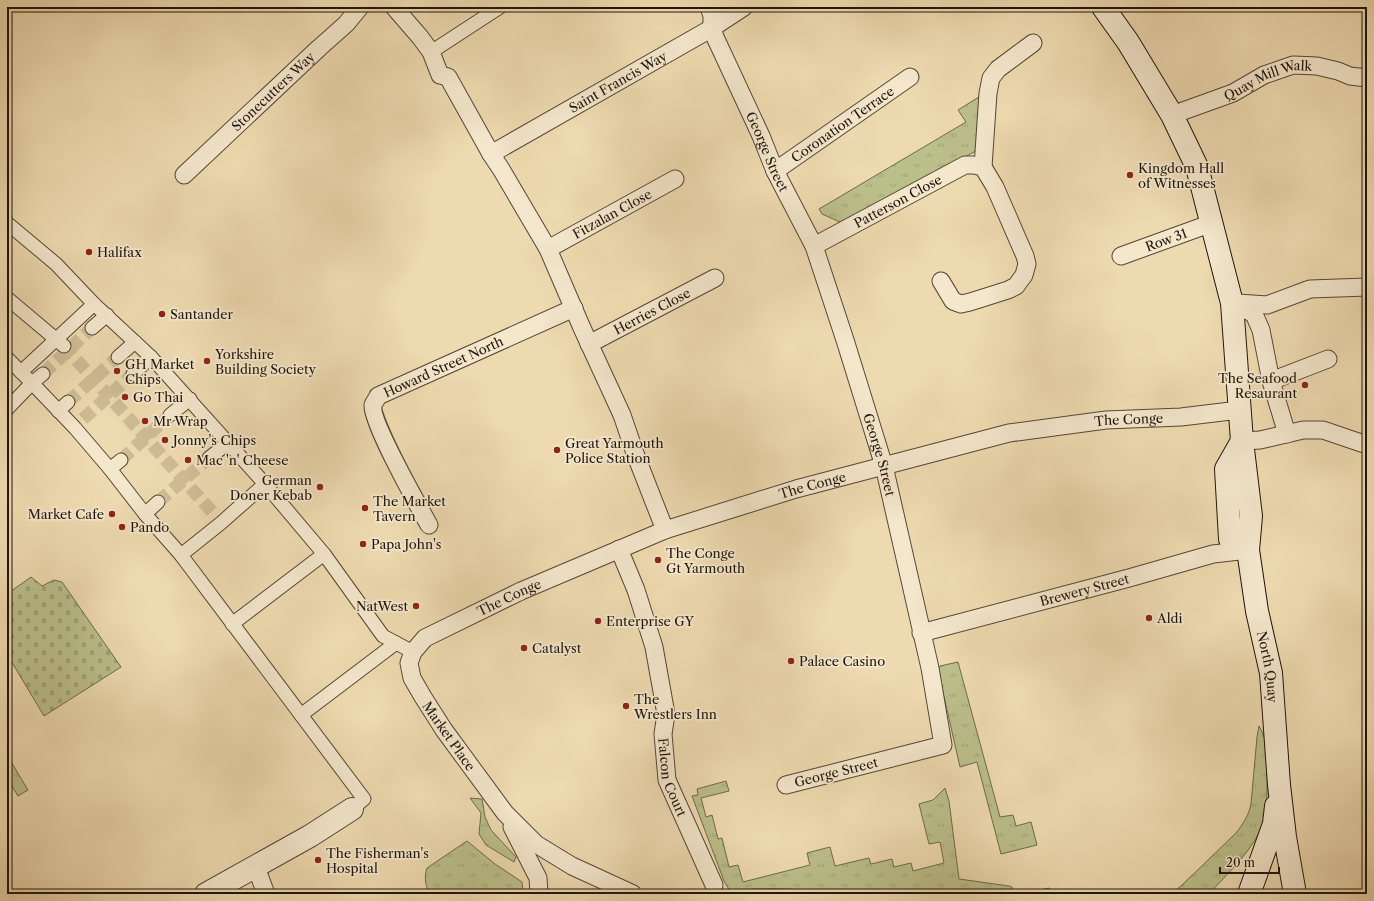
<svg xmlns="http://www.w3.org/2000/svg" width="1374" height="901" font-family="'Libre Caslon Text',serif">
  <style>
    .grass { fill: url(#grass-tufts); stroke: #6d6a4a }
    .cemetery { fill: url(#cemetery-stones); stroke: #6d6a4a }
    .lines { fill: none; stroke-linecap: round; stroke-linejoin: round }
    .pedestrian-tunnel { stroke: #cfbc97; stroke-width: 13; stroke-dasharray: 13 6; stroke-linecap: butt }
    .pedestrian-casing { stroke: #534634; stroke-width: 15 }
    .minor-casing { stroke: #534634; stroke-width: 19 }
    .tertiary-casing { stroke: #534634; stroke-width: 24 }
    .secondary-casing { stroke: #1f140b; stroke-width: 24 }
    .pedestrian { stroke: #f4e7cc; stroke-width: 13 }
    .minor { stroke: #f4e7cc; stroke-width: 17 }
    .tertiary { stroke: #f4e7cc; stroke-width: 22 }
    .secondary { stroke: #f4e7cc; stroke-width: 22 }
    .poi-dot { fill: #8f2418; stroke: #f4e7cc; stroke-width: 1.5 }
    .labels { text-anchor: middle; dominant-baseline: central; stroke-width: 3.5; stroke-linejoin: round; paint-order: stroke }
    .street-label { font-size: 13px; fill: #1f140b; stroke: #f4e7cc }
    .poi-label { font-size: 13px; fill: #1f140b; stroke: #f4e7cc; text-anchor: start }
  </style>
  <defs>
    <pattern id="grass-tufts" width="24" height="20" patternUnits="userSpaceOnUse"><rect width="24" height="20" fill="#bbbf8a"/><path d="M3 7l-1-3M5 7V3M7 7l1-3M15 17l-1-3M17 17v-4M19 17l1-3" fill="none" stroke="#a0a376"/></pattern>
    <pattern id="cemetery-stones" width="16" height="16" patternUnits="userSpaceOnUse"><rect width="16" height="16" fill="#bbbf8a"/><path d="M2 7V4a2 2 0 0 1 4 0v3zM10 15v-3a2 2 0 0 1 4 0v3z" fill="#a0a376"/></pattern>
  </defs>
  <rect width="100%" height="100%" fill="#eedab0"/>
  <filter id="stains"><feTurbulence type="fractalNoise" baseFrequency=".005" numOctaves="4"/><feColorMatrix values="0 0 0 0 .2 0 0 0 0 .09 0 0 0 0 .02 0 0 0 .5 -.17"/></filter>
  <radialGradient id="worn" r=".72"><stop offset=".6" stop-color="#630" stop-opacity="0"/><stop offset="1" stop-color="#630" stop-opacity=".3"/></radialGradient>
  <g class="grass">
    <path d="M 982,95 L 979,146 L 974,152 L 842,223 L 822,214 L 819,209 L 966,122 L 958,110 Z"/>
    <path d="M 958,662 L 1000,817 L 1013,815 L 1016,826 L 1031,822 L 1037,845 L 1001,854 L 977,762 L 960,767 L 938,670 L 940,666 Z"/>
    <path d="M 1259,726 C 1268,741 1267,753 1267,770 C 1267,788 1268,806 1263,823 C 1256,847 1226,875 1209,894 L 1171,894 L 1181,886 L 1236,833 C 1243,824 1249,815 1251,804 L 1257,737 Z"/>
    <path d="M 7,755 L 28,790 L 18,796 L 7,778 Z"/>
    <path d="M 726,781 L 729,791 L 701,798 L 706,817 L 712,815 L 718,839 L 722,838 L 729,867 L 738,865 L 743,882 L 810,865 L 807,853 L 830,847 L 835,866 L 869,858 L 871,864 L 892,859 L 894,867 L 911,863 L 913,871 L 944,863 L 940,842 L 929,844 L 919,804 L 933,800 L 945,788 L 949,801 L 959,879 L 1009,886 L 1012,887 L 1014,894 L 843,894 C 807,889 766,887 730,891 L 724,881 L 692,796 L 698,795 L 697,789 Z"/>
    <path d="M 470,798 L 482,799 L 485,817 L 491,830 L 516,857 L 514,862 L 486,845 L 479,834 L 481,813 Z"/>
    <path d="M 467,841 L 495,864 L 522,882 L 523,891 L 512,894 L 430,894 C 425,885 424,877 427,868 Z"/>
    <path d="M 1049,888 L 1050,894 L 1023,894 Z"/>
  </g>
  <path class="cemetery" d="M 31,577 L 42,586 L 54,580 L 62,582 L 121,667 L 44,716 L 7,654 L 7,594 Z"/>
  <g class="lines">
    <g class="pedestrian-tunnel">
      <path d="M 64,346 L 214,514"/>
      <path d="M 43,374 L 92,328"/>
      <path d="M 68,402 L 118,357"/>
      <path d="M 83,419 L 133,374"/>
      <path d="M 121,460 L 170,415"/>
      <path d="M 158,502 L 209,458"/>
    </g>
    <g class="pedestrian-casing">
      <g id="pedestrian">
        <path d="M 431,52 L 500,7"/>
        <path d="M 7,223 L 56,264 L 94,304 L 151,357 L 265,484 L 324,554 L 383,636 L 413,652"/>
        <path d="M 7,298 L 64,346"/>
        <path d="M 92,328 L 107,315"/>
        <path d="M 118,357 L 135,342"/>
        <path d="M 7,358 L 32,383 L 43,374"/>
        <path d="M 21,372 L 94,304"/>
        <path d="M 133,374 L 151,357"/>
        <path d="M 7,409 L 32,383 L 75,428 L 110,469 L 145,514 L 181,555 L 364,799 L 352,809"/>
        <path d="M 58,411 L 68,402"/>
        <path d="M 170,415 L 190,399"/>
        <path d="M 209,458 L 228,443"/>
        <path d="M 110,469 L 121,460"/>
        <path d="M 145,514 L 158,502"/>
        <path d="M 181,555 L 221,523 L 265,484"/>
        <path d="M 232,624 L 324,554"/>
        <path d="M 301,715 L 396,643"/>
      </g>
    </g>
    <g class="minor-casing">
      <g id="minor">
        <path d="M 394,7 L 420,37 L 431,52 L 440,75 L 448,77 L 491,154 L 501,169 L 548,249 L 582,328 L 622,415 L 636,456 L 665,530"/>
        <path id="s1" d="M 709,7 L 712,16 L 712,28 L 715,37 L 761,136 L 775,171 L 814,246 L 845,340 L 884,466 L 930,668 L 943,745 L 786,785"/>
        <path id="s2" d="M 1172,115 L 1233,93 L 1264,75 L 1293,65 L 1317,66 L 1338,71 L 1350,76 L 1367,78"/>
        <path id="s3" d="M 491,154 L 712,28 L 744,7"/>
        <path d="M 983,167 L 988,93 L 991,78 L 998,69 L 1033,43"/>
        <path id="s4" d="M 775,171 L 910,77"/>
        <path id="s5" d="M 184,175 L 319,48 L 346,24 L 360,7"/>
        <path id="s6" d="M 814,246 L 965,165 L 974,165 L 983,167 L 995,187 L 1025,256 L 1027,264 L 1024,275 L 1016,286 L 1008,290 L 970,302 L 961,304 L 953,301 L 941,281"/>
        <path id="s7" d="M 548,249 L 675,179"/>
        <path id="s8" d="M 1121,256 L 1212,223"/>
        <path d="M 1232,303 L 1254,314 L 1261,330 L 1271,381 L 1287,434"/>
        <path d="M 1238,303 L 1267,305 L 1310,289 L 1367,287"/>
        <path id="s9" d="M 589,344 L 715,278"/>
        <path d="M 1271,381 L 1328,359"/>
        <path d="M 1242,441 L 1260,440 L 1303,430 L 1323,430 L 1367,445"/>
        <path id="s10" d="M 429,525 C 419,507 370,420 373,405 C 374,402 377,399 378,396 L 574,308"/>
        <path id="s11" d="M 619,549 L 636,590 L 654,647 L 666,714 L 663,734 L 667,780 L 714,885"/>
        <path id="s12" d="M 921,633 L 1129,578 L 1213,554 L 1248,550"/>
        <path d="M 512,827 L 538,878 L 539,894"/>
        <path d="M 256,867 L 266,894"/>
        <path id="s13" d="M 633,894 L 572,866 L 536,844 L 505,813 L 444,730 L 423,697 L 412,678 L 409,663 L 413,652 L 425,638 L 521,591 L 665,530 L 796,489 L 1009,433 L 1106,420 L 1181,417 L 1239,410"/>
      </g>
    </g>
    <g class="tertiary-casing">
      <path id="tertiary" d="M 206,894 L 310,836 L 352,809"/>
    </g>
    <g class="secondary-casing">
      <g id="secondary">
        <path id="s14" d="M 1103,7 L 1128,42 L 1172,115 L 1197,167 L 1232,303 L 1242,441 L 1251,516 L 1248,550 L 1257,611 L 1271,673 L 1279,785 L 1285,837 L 1295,894"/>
        <path d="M 1242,441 L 1226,469 L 1230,539 L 1248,550"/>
        <path d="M 1249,894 L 1274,824 L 1276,806"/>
      </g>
    </g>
    <use href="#pedestrian" class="pedestrian"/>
    <use href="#minor" class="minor"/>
    <use href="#tertiary" class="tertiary"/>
    <use href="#secondary" class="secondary"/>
  </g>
  <g class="poi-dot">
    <circle cx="1130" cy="175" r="4"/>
    <circle cx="89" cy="252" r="4"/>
    <circle cx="162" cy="314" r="4"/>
    <circle cx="207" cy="361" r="4"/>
    <circle cx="117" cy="371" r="4"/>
    <circle cx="1305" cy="385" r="4"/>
    <circle cx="125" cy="397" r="4"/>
    <circle cx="145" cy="421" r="4"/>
    <circle cx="165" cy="440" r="4"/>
    <circle cx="557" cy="450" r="4"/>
    <circle cx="188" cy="460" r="4"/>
    <circle cx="320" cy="487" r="4"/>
    <circle cx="365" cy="508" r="4"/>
    <circle cx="112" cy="514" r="4"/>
    <circle cx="122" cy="527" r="4"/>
    <circle cx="363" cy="544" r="4"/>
    <circle cx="658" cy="560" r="4"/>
    <circle cx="416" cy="606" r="4"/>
    <circle cx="1149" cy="618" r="4"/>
    <circle cx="598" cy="621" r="4"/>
    <circle cx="524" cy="648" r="4"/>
    <circle cx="791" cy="661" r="4"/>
    <circle cx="626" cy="706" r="4"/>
    <circle cx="318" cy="860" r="4"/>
  </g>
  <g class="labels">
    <g class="street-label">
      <text stroke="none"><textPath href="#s3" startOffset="146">Saint Francis Way</textPath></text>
      <text stroke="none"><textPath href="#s2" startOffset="103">Quay Mill Walk</textPath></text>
      <text stroke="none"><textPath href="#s5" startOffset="122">Stonecutters Way</textPath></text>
      <text stroke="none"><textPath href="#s4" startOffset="82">Coronation Terrace</textPath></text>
      <text stroke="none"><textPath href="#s1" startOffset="157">George Street</textPath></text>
      <text stroke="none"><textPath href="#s6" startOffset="95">Patterson Close</textPath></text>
      <text stroke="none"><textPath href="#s7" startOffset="73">Fitzalan Close</textPath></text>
      <text stroke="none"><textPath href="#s8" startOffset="48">Row 31</textPath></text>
      <text stroke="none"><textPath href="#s9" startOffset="71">Herries Close</textPath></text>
      <text stroke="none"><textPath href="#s10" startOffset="215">Howard Street North</textPath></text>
      <text stroke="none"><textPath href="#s13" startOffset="1104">The Conge</textPath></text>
      <text stroke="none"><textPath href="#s1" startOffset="481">George Street</textPath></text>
      <text stroke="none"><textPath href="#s13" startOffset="780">The Conge</textPath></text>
      <text stroke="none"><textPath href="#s12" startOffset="169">Brewery Street</textPath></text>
      <text stroke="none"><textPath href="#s13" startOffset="456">The Conge</textPath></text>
      <text stroke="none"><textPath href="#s14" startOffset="693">North Quay</textPath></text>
      <text transform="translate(449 736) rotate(55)">Market Place</text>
      <text transform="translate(836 772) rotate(-14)">George Street</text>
      <text stroke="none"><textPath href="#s11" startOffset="237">Falcon Court</textPath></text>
    </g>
    <g class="poi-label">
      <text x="1138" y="168">Kingdom Hall<tspan x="1138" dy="15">of Witnesses</tspan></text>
      <text x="97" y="252">Halifax</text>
      <text x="170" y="314">Santander</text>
      <text x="215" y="354">Yorkshire<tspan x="215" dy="15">Building Society</tspan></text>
      <text x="125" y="364">GH Market<tspan x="125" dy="15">Chips</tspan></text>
      <text x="1297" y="378" text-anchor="end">The Seafood<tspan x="1297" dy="15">Resaurant</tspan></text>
      <text x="133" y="397">Go Thai</text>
      <text x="153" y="421">Mr Wrap</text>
      <text x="173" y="440">Jonny's Chips</text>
      <text x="565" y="443">Great Yarmouth<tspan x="565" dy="15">Police Station</tspan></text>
      <text x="196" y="460">Mac 'n' Cheese</text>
      <text x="312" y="480" text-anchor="end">German<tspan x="312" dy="15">Doner Kebab</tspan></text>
      <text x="373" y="501">The Market<tspan x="373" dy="15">Tavern</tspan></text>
      <text x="104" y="514" text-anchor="end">Market Cafe</text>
      <text x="130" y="527">Pando</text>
      <text x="371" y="544">Papa John's</text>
      <text x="666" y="553">The Conge<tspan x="666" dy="15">Gt Yarmouth</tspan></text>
      <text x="408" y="606" text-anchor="end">NatWest</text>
      <text x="1157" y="618">Aldi</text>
      <text x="606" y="621">Enterprise GY</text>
      <text x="532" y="648">Catalyst</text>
      <text x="799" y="661">Palace Casino</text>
      <text x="634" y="699">The<tspan x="634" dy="15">Wrestlers Inn</tspan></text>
      <text x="326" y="853">The Fisherman's<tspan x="326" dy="15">Hospital</tspan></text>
    </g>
  </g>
  <rect width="1374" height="901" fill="none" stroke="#eedab0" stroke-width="24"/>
  <rect x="8" y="8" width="1358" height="885" fill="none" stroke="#1f140b" stroke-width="2"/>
  <rect x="12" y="12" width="1350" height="877" fill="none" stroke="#1f140b"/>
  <path d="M1220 867v6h59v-6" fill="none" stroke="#1f140b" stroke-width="2"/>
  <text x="1226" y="867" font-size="12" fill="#1f140b" stroke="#f4e7cc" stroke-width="3" paint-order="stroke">20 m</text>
  <rect width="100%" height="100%" filter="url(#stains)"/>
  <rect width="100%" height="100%" fill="url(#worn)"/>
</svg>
